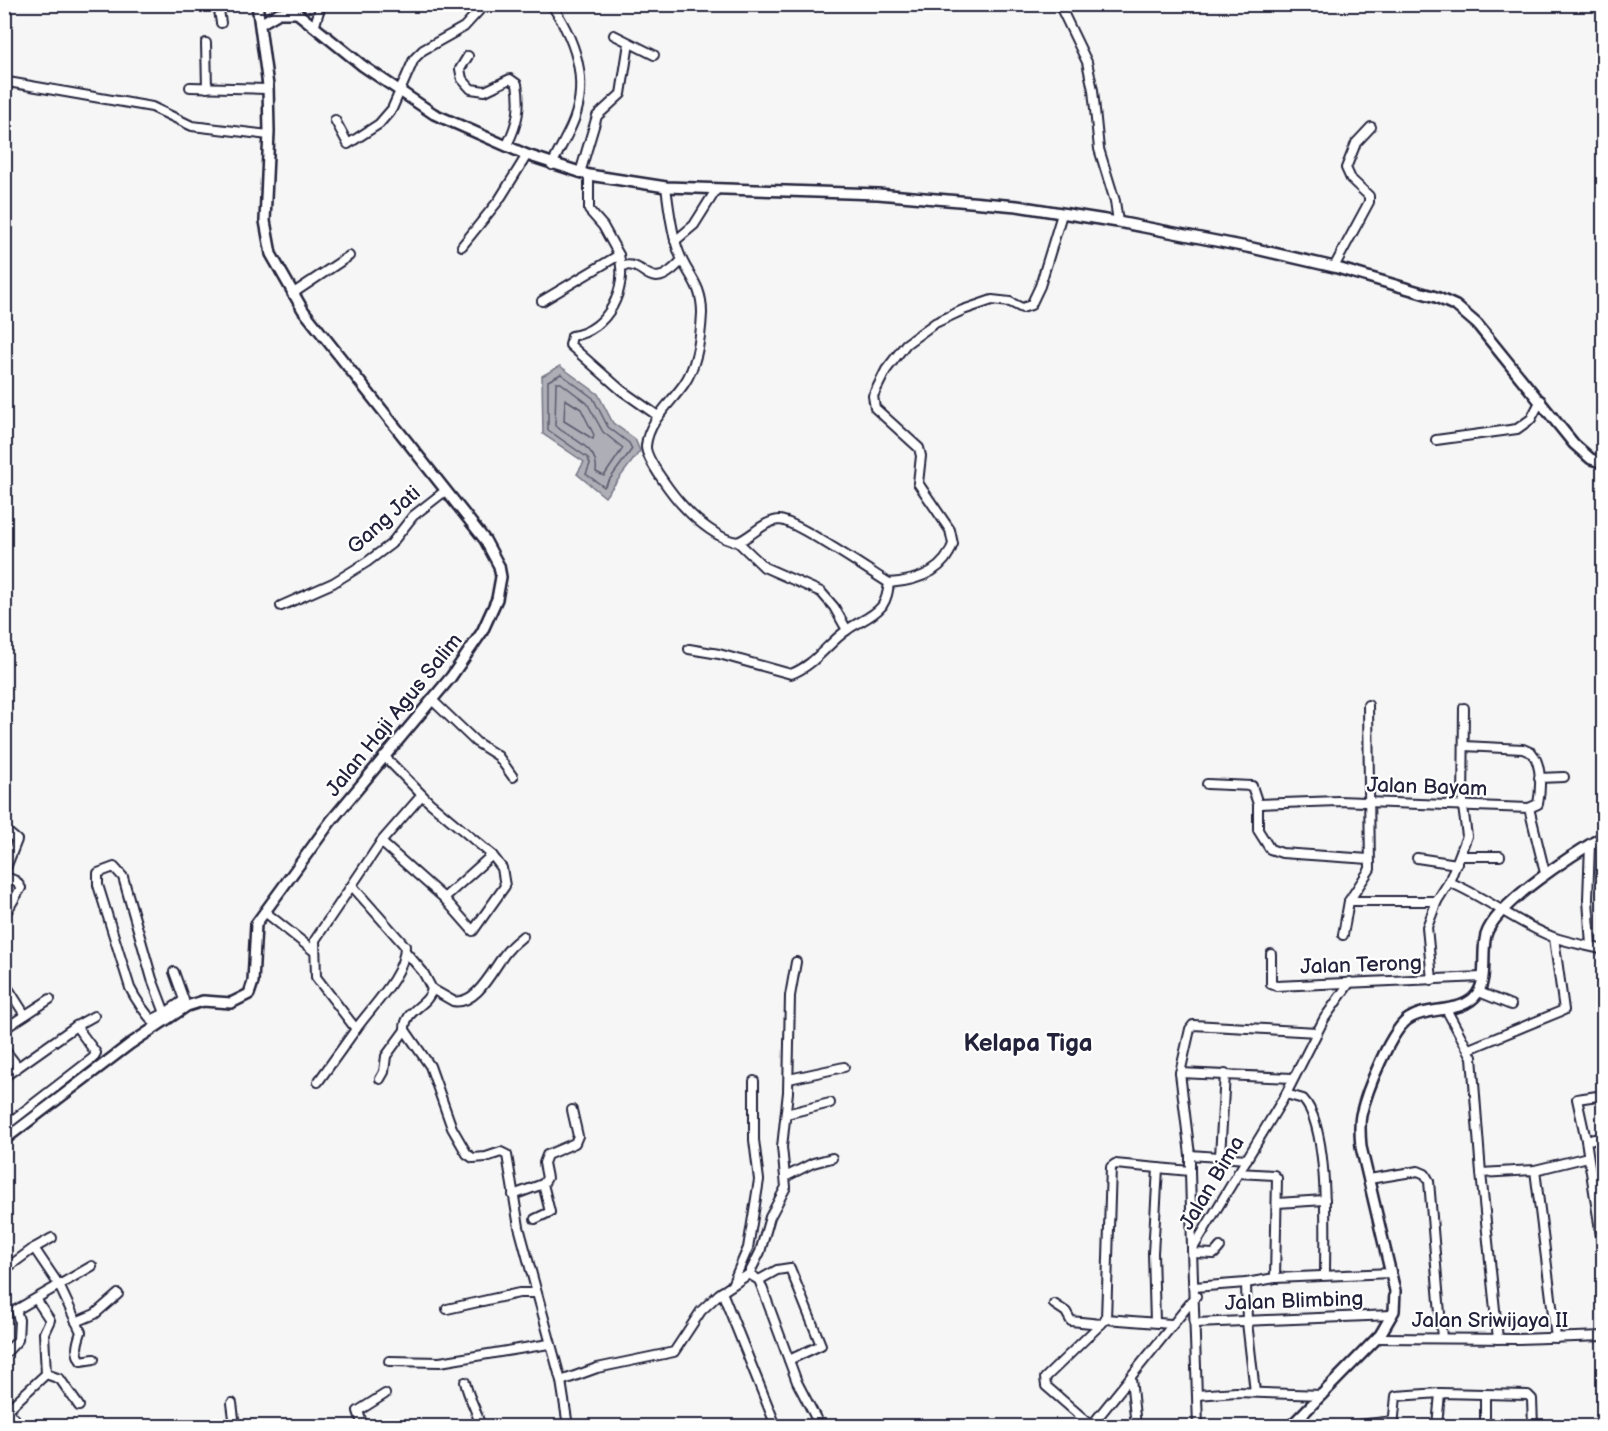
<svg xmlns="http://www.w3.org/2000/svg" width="1608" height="1431" font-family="'Balsamiq Sans',sans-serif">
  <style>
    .water { fill: #aeaeb7; stroke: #767685; stroke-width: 1.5 }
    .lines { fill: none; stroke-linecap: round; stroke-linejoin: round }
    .shore { stroke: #5a5a6d; stroke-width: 1.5 }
    .minor-casing { stroke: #22223b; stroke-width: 12 }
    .tertiary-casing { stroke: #22223b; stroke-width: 14 }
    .minor { stroke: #fff; stroke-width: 8 }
    .tertiary { stroke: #fff; stroke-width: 9 }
    .labels { text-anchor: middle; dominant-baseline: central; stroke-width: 4.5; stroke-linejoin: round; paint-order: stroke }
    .street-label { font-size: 21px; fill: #22223b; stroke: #fff }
    .quarter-label { font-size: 24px; font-weight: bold; fill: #22223b; stroke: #fff }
  </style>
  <rect width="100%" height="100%" fill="#f6f6f7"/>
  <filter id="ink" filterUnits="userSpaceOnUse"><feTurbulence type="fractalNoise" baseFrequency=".0167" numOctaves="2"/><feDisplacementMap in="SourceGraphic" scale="12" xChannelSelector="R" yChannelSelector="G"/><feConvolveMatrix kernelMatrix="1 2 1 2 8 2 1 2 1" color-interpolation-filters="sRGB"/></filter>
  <g filter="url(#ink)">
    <path class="water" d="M 560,366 L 598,394 L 613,423 L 635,439 L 640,451 L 605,497 L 577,474 L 584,462 L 543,434 L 542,376 Z"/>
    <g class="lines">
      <g class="shore">
        <path d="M 561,374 L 593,398 L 608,427 L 629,443 L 632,449 L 604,487 L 586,474 L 590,464 L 588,458 L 548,430 L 548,381 Z"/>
        <path d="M 556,383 L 561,383 L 587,403 L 603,432 L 623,448 L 604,476 L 596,472 C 600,448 572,439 555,426 Z"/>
        <path d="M 565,399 L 581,409 L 594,435 L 593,439 L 564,421 Z"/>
      </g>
      <g class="minor-casing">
        <g id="minor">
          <path d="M 218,4 L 221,23"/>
          <path d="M 551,4 C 576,41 591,84 571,127 C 565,140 558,152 552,165"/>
          <path d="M 1059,4 L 1087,62 L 1093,90 L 1099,149 L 1115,201 L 1118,222"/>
          <path d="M 315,25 L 321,4"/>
          <path d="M 614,35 L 654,55"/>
          <path d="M 206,43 L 207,88"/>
          <path d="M 468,56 L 460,69 L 462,79 L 471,89 L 485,91 L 510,79 L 517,84 C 521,107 518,123 507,145"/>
          <path d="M 8,82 L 152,107 L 192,126 L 269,135"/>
          <path d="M 190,87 L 268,89"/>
          <path d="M 335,120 L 348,144 L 379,124 L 392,109 L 414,59 L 423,50 L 464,27 L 485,4"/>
          <path d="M 580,173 L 597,116 L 621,94 L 629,43"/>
          <path d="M 589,175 L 589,210 L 603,226 L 619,255"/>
          <path d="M 666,187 C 669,208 671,230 678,250 C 686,275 702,282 702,313 C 701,336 697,365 684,384 C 671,403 648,421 646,446 C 645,459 675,498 685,508 C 696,520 721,541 738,542 C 752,536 764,521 779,520 C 795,520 871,572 889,583 C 888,591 887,599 882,606 C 872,618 859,621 847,630 C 827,644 815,665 791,674 L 719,654 L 689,649"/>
          <path d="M 675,241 L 694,225 L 716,190"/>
          <path d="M 462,246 L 499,200 L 527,155"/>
          <path d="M 622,266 C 647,259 648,298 682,260"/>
          <path d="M 1334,267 L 1369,202 L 1369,196 L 1351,179 L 1346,168 L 1356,143 L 1371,127"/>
          <path d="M 292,294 L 349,256"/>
          <path d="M 542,301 L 619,255 C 628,290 608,330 572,336 L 570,345 L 621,390 L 658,416"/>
          <path d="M 1436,440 L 1517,429 L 1531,419 L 1541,400"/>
          <path d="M 738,542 L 764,567 L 821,592 L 834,607 L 847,630"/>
          <path d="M 889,583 C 917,581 944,572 953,544 L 950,530 L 918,483 L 921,456 L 919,448 L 875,408 L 873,396 L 886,370 L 906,344 L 935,323 L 963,310 L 992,300 L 1010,302 L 1022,308 L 1031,305 L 1040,286 L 1062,214"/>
          <path d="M 281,606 L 333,583 L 367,562 L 391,544 L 413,516 L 445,491"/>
          <path d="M 431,699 L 476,742 L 498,756 L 513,777"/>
          <path d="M 1464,746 L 1523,749 L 1532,753 C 1542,765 1541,789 1538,804 L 1529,808"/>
          <path d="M 1539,778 L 1564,777"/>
          <path d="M 1207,784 L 1252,786 L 1258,804 L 1258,830 L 1270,849 L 1282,853 L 1369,859"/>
          <path d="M 1258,804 L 1338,801 L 1529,808 L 1545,873"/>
          <path d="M 4,829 L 17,840 L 4,873"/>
          <path d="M 381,842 L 444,898 L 473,931 L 505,886 L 502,868 L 492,855 L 429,802 L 384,756"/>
          <path d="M 1590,844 L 1588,899 L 1591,946"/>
          <path d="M 1461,856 L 1500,856"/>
          <path d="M 1417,858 L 1457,864"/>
          <path d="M 4,876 L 16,881 L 21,888 L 4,916"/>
          <path d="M 1449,882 C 1486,897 1516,923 1553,937 C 1569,943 1587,945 1604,950"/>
          <path d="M 353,887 L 405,946 C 405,976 372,1006 356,1029"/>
          <path d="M 444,898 L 492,855"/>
          <path d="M 1349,901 L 1437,901 L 1449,882 L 1467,836 L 1463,807 L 1464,708"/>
          <path d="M 265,912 L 314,951"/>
          <path d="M 1343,935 L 1349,901 L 1370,869 L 1368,705"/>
          <path d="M 405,951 L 423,972 L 432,989 C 428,1007 404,1009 405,1030 L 430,1066 L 452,1128 L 467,1154 L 473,1158 L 486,1157 L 501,1152 L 507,1155 L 519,1227 L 561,1381 L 568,1426"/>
          <path d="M 1271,954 L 1271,984 L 1276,986 L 1482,977"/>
          <path d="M 1432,980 L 1427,927 L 1437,901"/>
          <path d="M 4,982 L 25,1015"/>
          <path d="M 432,989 L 453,1001 C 479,1006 495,963 509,949 C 513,944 519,940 523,936"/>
          <path d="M 1479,992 L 1511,1005"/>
          <path d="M 1446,1009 L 1472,1057 L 1481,1173"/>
          <path d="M 165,1013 L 184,1000 L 174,972"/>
          <path d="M 151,1020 L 165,1013 L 152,979 L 123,877 L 114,867 L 98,873 L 98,885 L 130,988 C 137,1002 146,1014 157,1026"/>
          <path d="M 76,1026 L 94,1016"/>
          <path d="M 4,1029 L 50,999"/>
          <path d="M 4,1049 L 18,1067"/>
          <path d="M 1469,1049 L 1564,1010 L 1554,938"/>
          <path d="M 1180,1073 L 1190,1029 L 1193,1025 L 1317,1032"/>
          <path d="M 4,1077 L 76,1026 L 96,1053 L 93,1058 L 9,1123 L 4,1118"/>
          <path d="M 380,1079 L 384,1072 L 386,1056 L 405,1030"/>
          <path d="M 789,1079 L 844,1067"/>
          <path d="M 318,1082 L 356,1029 L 316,977 L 315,940 L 381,842 L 422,795"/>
          <path d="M 1286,1094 L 1303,1099 C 1330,1127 1325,1236 1325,1275"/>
          <path d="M 1604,1095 L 1577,1099 L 1586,1140 L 1604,1256"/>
          <path d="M 786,1114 L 830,1103"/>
          <path d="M 1586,1140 L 1604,1138"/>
          <path d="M 1190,1155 L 1180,1073 L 1293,1078"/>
          <path d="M 1220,1156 L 1225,1074"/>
          <path d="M 1535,1170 L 1556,1338"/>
          <path d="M 1190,1171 L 1192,1248"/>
          <path d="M 1238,1173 L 1274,1175 L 1277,1178 L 1275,1278"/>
          <path d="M 787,1176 L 813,1163 L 832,1158"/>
          <path d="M 1369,1179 L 1418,1171 L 1425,1174 L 1429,1181 L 1442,1338"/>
          <path d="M 513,1195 L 543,1184 L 547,1178 L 544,1163 L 547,1155 L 575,1143 L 578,1136 L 572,1110"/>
          <path d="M 1277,1203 L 1325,1200"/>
          <path d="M 535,1219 L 550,1212 L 543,1184"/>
          <path d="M 34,1248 L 52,1238"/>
          <path d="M 1193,1253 L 1214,1254 L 1220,1247"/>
          <path d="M 4,1270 L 34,1248 L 59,1285 L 81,1332 C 78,1341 74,1351 81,1361 L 94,1359"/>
          <path d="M 749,1274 L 759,1280 L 763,1290 L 797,1382 L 820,1426"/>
          <path d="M 759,1280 L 777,1270 L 790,1268 L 821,1345 L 789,1360"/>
          <path d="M 1246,1283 L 1247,1322 L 1255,1392"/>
          <path d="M 732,1285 L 748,1248 L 759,1180 L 754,1140 L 754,1081"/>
          <path d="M 1194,1287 L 1246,1283 L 1275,1278 L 1391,1273"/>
          <path d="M 722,1292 L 776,1426"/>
          <path d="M 1054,1304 L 1066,1312 L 1071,1321 L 1101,1324"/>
          <path d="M 447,1309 L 519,1293 L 535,1293"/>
          <path d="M 1106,1319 L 1111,1167 L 1115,1164 L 1190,1171 L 1190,1155 L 1247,1159"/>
          <path d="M 76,1322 L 95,1314 L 118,1294"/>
          <path d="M 1155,1322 L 1153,1253 L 1158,1168"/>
          <path d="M 1196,1323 L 1392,1315"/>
          <path d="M 1377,1338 L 1518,1339 L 1604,1336"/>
          <path d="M 1498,1339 L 1481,1173 L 1535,1170 L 1588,1157"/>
          <path d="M 4,1355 L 18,1340 L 19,1320 L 16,1310 L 92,1266"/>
          <path d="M 389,1361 L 440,1362 L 549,1344"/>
          <path d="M 46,1374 L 60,1379 L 79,1406"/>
          <path d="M 1131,1378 L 1136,1426"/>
          <path d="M 561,1381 L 597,1368 L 674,1352 L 701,1311 L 719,1294 L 749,1274 L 760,1252 L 770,1217 L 786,1187 L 782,1147 L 788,1092 L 790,996 L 796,962"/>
          <path d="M 465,1382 C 469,1400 477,1409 480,1426"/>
          <path d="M 1197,1395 L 1236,1392 L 1322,1395"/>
          <path d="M 1485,1396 L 1485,1426"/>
          <path d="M 232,1403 L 235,1426"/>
          <path d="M 4,1406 L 20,1426"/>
          <path d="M 4,1413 L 46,1374 L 44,1333 L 50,1320 L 36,1299"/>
          <path d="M 363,1426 L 358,1411 L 385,1394"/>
          <path d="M 1091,1426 L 1196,1296"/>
          <path d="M 1092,1426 L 1046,1386 L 1045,1378 L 1106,1319 L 1171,1324"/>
          <path d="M 1198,1426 L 1192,1250 L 1286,1094 L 1324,1019 L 1350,982"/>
          <path d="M 1349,1426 L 1394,1421"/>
          <path d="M 1393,1426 L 1396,1396 L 1440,1393 L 1528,1395 L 1532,1399 L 1533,1426"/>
          <path d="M 1437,1426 L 1440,1393"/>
        </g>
      </g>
      <g class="tertiary-casing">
        <g id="tertiary">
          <path d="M 286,4 L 363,66 L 434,114 L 527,155 L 589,175 L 666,187 L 878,194 L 1017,206 L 1118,222 L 1252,248 L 1334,267 L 1436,297 L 1456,306 L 1477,324 L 1574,444 L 1591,459 L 1604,463"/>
          <path d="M 260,24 L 279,13 L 295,13"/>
          <path d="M 4,1140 L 130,1044 L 187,1006 L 203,1001 L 231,1003 L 249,994 L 253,982 L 256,924 L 331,821 L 451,677 L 482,632 L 497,599 L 501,577 L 499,566 L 485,540 L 303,310 L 271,254 L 265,221 L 269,132 L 268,86 L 257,4"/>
          <path d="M 1291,1426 L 1380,1335 L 1394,1311 L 1395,1291 L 1361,1147 C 1360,1136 1359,1125 1361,1115 C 1366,1093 1391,1028 1410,1018 C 1429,1006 1463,1014 1477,994 C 1488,979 1481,953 1486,935 C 1495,904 1575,853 1604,836"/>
        </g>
      </g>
      <use href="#minor" class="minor"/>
      <use href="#tertiary" class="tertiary"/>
    </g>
  </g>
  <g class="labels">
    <g class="street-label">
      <text transform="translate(384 520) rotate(-42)">Gang Jati</text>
      <text transform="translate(394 715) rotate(-51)">Jalan Haji Agus Salim</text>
      <text transform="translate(1427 787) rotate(2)">Jalan Bayam</text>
      <text transform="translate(1361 965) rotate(-2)">Jalan Terong</text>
      <text transform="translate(1212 1183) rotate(-59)">Jalan Bima</text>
      <text transform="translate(1294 1301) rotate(-2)">Jalan Blimbing</text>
      <text x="1490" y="1320">Jalan Sriwijaya II</text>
    </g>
    <g class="quarter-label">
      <text x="1028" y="1043">Kelapa Tiga</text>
    </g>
  </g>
  <rect width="1608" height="1431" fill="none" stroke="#fff" stroke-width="24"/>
  <rect x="12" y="12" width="1584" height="1407" fill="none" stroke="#22223b" stroke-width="2" filter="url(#ink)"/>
</svg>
